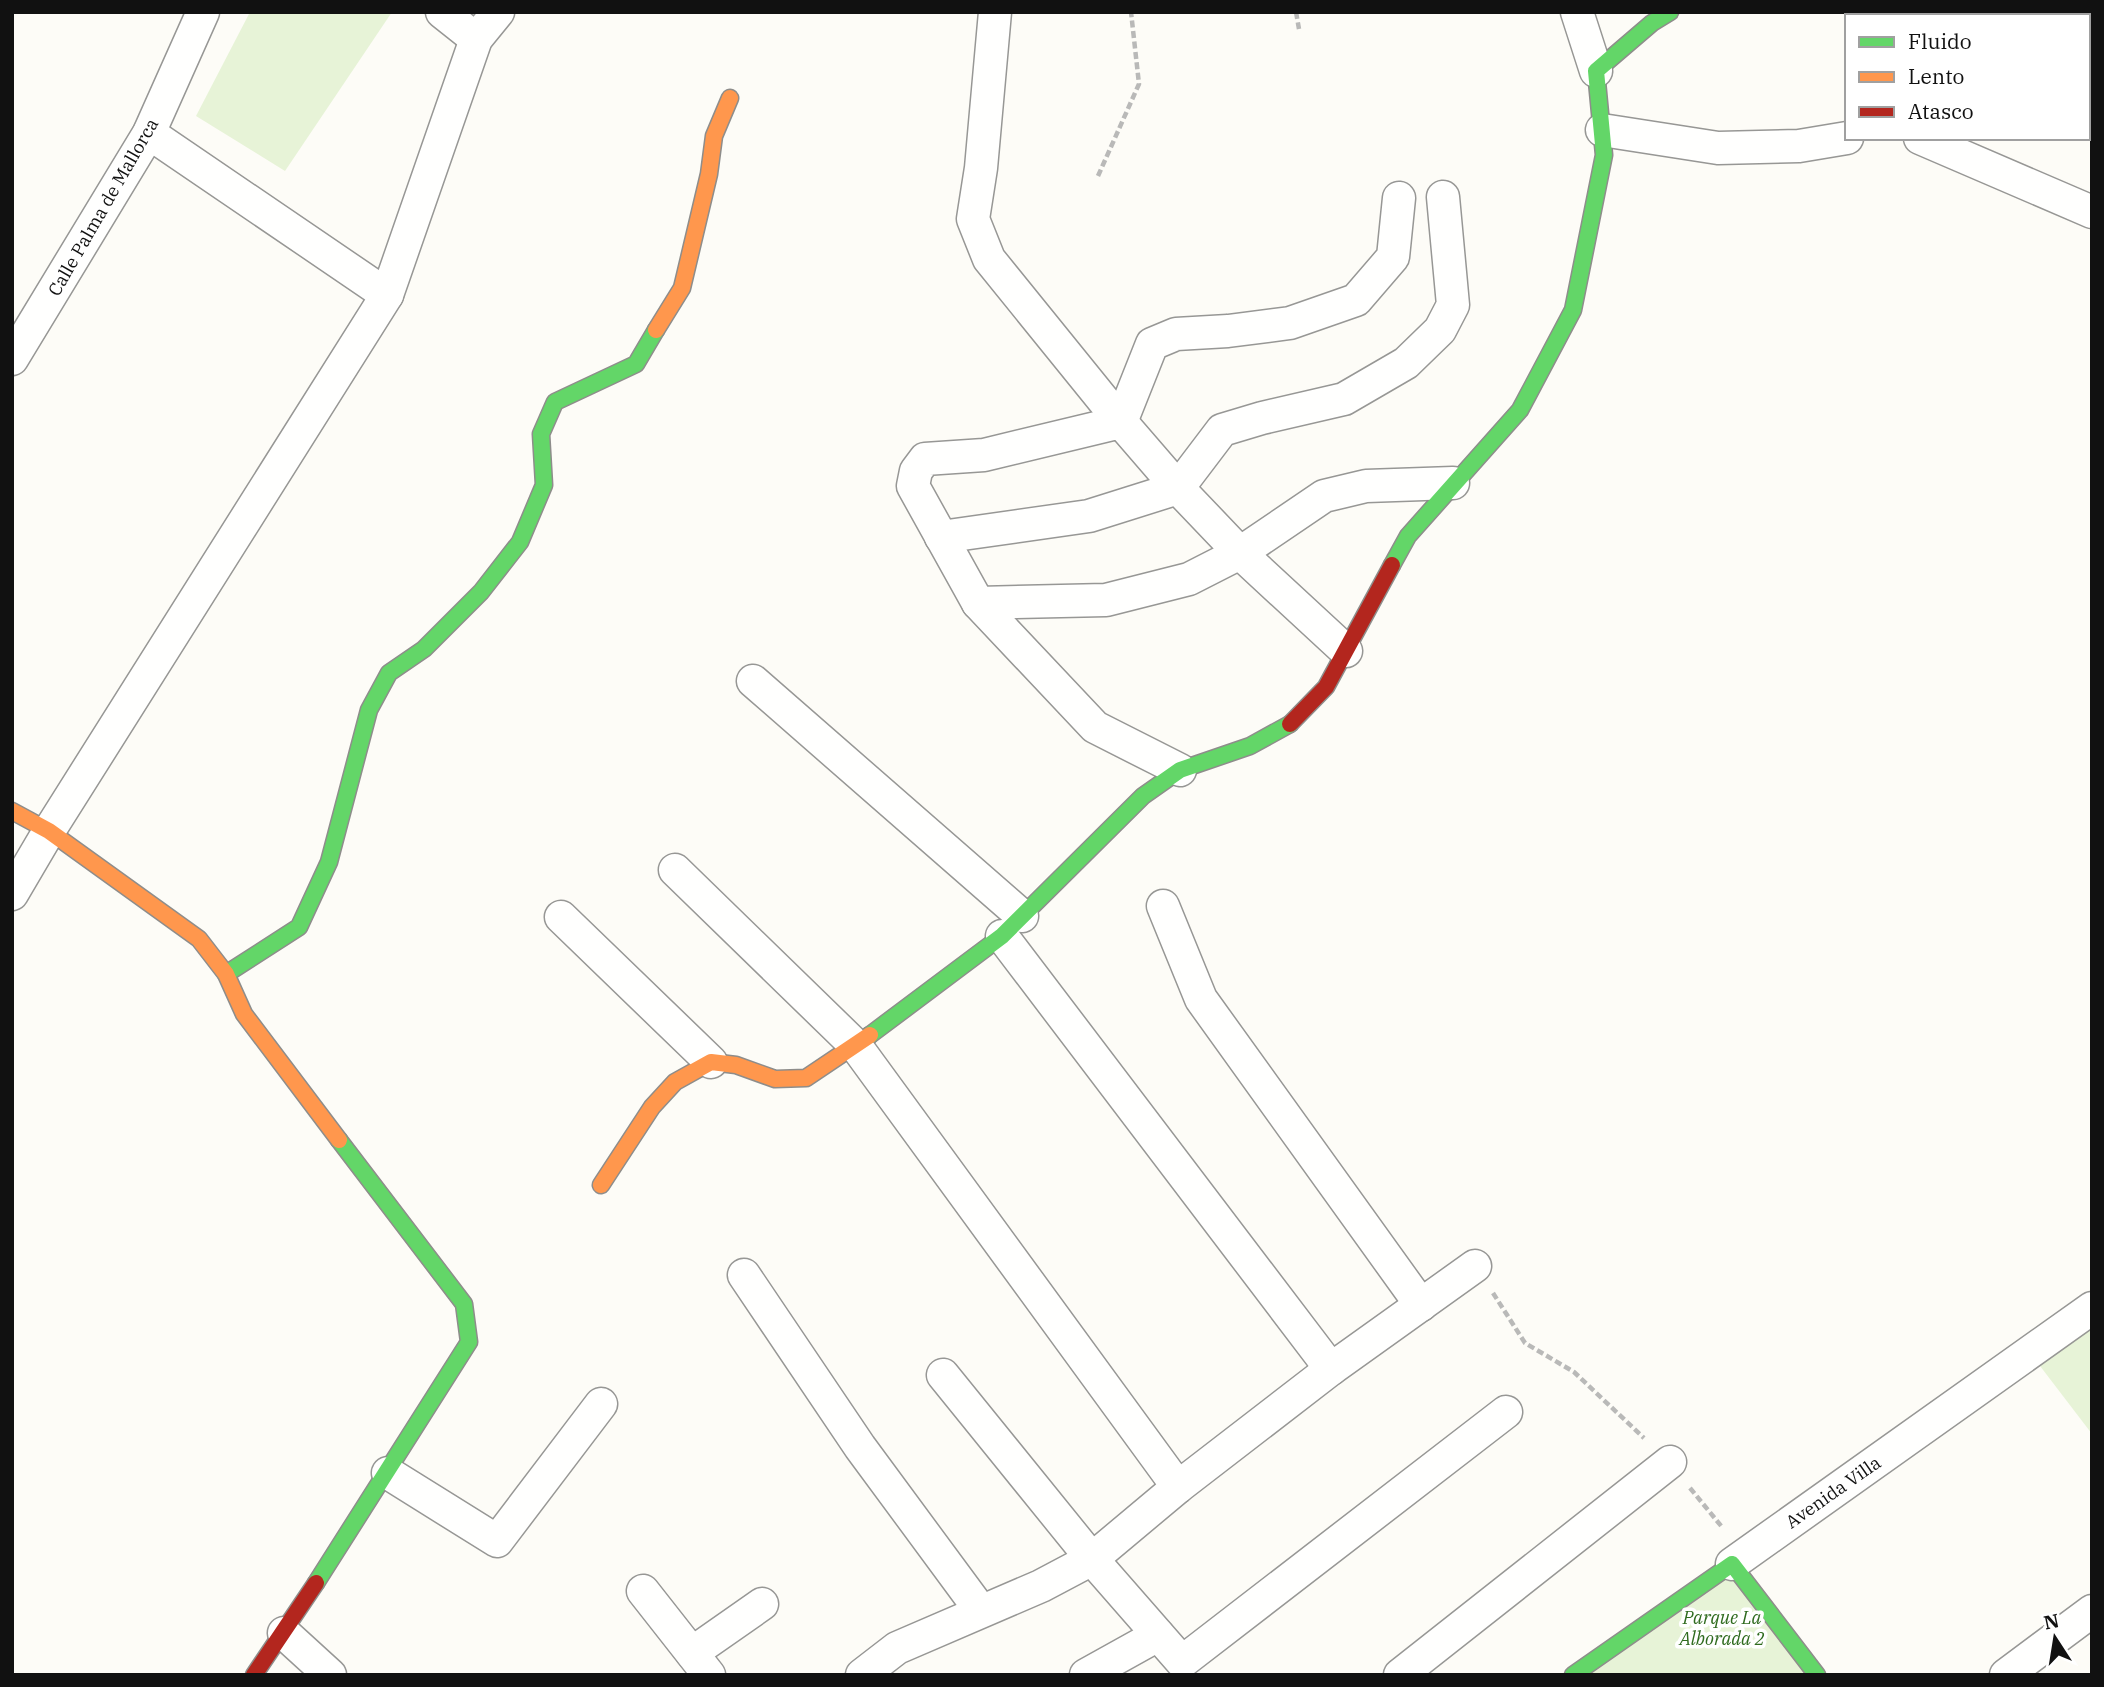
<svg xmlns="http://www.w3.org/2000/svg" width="2104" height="1687" font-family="'IBM Plex Serif',serif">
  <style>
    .green { fill: #e7f3d7 }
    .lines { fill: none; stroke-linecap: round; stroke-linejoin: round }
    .street-casing { stroke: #979795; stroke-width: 35 }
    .fast-casing { stroke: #8e8d8b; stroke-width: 19 }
    .slow-casing { stroke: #8e8d8b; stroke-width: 19 }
    .jam-casing { stroke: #8e8d8b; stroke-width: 19 }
    .path { stroke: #b9b9b8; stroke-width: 4.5; stroke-dasharray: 7 3.5; stroke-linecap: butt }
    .street { stroke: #fffffe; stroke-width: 32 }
    .fast { stroke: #63d668; stroke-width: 16 }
    .slow { stroke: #ff974d; stroke-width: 16 }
    .jam { stroke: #b3261e; stroke-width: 16 }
    .labels { text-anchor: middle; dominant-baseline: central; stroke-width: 7; stroke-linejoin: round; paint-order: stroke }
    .street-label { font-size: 18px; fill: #111; stroke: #fff }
    .park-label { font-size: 18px; font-style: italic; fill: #2f6b1f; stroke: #fff }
  </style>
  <rect width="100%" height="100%" fill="#fdfcf7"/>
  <g class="green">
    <path d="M 250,12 L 392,12 L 285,171 L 196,116 Z"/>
    <path d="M 2092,1306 L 2092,1434 L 2030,1353 Z"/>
    <path d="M 1732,1564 L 1816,1675 L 1573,1675 Z"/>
  </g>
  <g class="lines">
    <g class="street-casing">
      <g id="street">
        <path d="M 442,12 L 476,39"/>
        <path d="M 995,12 L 981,168 L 973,219 L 989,259 L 1121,422 L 1152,344 L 1176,334 L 1228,331 L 1290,323 L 1356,300 L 1393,257 L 1399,198"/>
        <path d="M 1577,12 L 1596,71"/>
        <path d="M 1948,16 L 1952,12"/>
        <path d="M 1602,130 L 1718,148 L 1799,146 L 1847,138"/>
        <path d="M 149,133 L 387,295"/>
        <path d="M 1920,138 L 2092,212"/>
        <path d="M 12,359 L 149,133 L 203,12"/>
        <path d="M 941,537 L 1089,516 L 1178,488 L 1222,430 L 1262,418 L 1344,399 L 1406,363 L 1440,330 L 1453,305 L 1443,197"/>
        <path d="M 978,603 L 1106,600 L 1189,579 L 1240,553 L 1324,496 L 1366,486 L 1453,483"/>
        <path d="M 753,681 L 1022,916"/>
        <path d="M 1180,770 L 1095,727 L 978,603 L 913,486 L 916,471 L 925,459 L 984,455 L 1121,422 L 1178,488 L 1240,553 L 1346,651"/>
        <path d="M 675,870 L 856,1046 L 1178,1487"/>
        <path d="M 12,894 L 49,831 L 387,295 L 476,39 L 498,12"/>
        <path d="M 1163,906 L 1201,999 L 1421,1305"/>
        <path d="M 561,917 L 711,1062"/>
        <path d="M 1002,936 L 1331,1369"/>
        <path d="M 744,1275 L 860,1447 L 981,1611"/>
        <path d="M 943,1375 L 1092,1559 L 1182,1662 L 1506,1412"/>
        <path d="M 388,1473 L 497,1541 L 601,1404"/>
        <path d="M 1732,1564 L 2092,1308"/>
        <path d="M 643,1591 L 709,1675"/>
        <path d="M 284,1633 L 330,1675"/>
        <path d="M 692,1653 L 762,1604"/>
        <path d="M 862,1675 L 897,1648 L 1041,1586 L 1092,1559 L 1178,1487 L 1331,1369 L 1475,1266"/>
        <path d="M 1086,1675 L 1158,1635"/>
        <path d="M 1400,1675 L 1670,1462"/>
        <path d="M 2006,1675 L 2092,1611"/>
      </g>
    </g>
    <g class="fast-casing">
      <g id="fast">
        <path d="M 1392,565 L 1408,536 L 1520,410 L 1573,310 L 1604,155 L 1596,71 L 1652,23 L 1670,12"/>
        <path d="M 226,974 L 299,927 L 329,862 L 369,710 L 389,673 L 424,649 L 481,592 L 520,542 L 544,485 L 541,434 L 555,402 L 636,364 L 656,330"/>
        <path d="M 870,1035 L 1002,936 L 1143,796 L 1180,770 L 1250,746 L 1290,724"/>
        <path d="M 316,1583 L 469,1342 L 464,1304 L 339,1140"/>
        <path d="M 1573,1675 L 1732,1564 L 1817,1675"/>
      </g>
    </g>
    <g class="slow-casing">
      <g id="slow">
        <path d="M 656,330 L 682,288 L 709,174 L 714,136 L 730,98"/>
        <path d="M 12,811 L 49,831 L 199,939 L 226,974 L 244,1014 L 339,1140"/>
        <path d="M 601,1185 L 652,1107 L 675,1082 L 711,1062 L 736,1065 L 775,1079 L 806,1078 L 870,1035"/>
      </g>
    </g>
    <g class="jam-casing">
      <g id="jam">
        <path d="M 1290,724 L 1326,687 L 1392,565"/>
        <path d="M 254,1675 L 316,1583"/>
      </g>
    </g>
    <g class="path">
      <path d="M 1296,12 L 1299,29"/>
      <path d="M 1098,176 L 1139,84 L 1131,12"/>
      <path d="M 1493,1293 L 1525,1343 L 1574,1372 L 1644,1438"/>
      <path d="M 1690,1488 L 1722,1527"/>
    </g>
    <use href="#street" class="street"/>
    <use href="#fast" class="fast"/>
    <use href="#slow" class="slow"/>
    <use href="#jam" class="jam"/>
  </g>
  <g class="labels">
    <g class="street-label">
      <text transform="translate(103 207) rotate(-60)">Calle Palma de Mallorca</text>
      <text transform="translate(1833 1492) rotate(-35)">Avenida Villa</text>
    </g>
    <g class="park-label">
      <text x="1722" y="1617">Parque La<tspan x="1722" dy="21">Alborada 2</tspan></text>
    </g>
  </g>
  <rect width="2104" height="1687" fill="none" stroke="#111111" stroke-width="28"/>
  <rect x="1845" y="14" width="245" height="126" fill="#ffffff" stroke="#a0a0a0" stroke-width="2"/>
  <rect x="1859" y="37" width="35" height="10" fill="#63d668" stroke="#a0a0a0" stroke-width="2"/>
  <text x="1908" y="49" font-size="21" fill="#111111">Fluido</text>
  <rect x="1859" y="72" width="35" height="10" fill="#ff974d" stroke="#a0a0a0" stroke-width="2"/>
  <text x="1908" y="84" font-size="21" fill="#111111">Lento</text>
  <rect x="1859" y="107" width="35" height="10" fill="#b3261e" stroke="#a0a0a0" stroke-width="2"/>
  <text x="1908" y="119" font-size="21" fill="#111111">Atasco</text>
  <g transform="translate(2055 1638) rotate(348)" stroke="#ffffff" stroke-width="5" paint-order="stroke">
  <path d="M0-5L12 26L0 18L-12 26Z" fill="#111111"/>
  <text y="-10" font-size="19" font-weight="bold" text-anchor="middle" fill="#111111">N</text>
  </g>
</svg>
